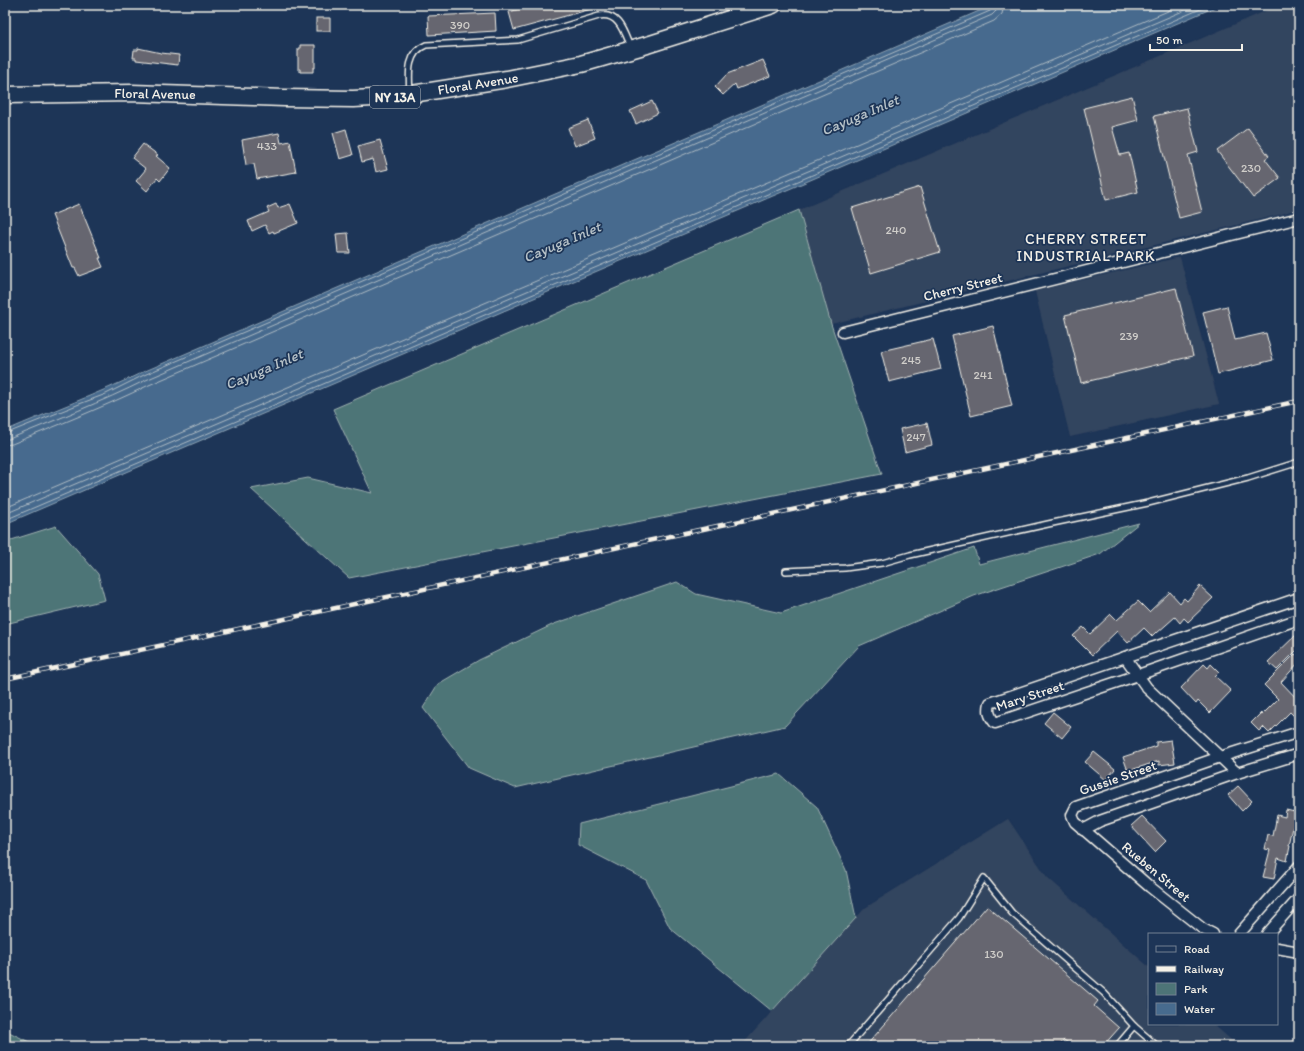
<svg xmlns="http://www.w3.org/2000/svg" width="1304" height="1051" font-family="Itim,sans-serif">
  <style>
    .built { fill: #33445e }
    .green { fill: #4d7477; stroke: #a0b2b0 }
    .water { fill: #476b8e; stroke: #8ca1b2 }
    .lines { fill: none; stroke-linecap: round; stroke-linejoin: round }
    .shore { stroke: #afbbc4; stroke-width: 1 }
    .building { fill: #66666f; stroke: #f4f1e8 }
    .service-casing { stroke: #f4f1e8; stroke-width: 8 }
    .minor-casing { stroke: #f4f1e8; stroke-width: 13 }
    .primary-casing { stroke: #f4f1e8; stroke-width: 19 }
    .service { stroke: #1d3557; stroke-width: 5 }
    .minor { stroke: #1d3557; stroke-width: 10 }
    .primary { stroke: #1d3557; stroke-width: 16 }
    .rail-casing { stroke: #f4f1e8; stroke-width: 4.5 }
    .rail { stroke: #1d3557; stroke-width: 3; stroke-dasharray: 9; stroke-linecap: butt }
    .labels { text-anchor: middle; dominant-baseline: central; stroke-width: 3.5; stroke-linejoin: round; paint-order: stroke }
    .number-label { font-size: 12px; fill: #d0ceca }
    .shield { fill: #1d3557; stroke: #b4b9bc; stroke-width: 1 }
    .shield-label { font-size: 13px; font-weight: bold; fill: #f4f1e8 }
    .street-label { font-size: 14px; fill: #f4f1e8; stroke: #1d3557 }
    .water-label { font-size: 15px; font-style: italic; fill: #b7c2c8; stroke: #1d3557 }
    .neighbourhood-label { font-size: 15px; letter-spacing: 1px; fill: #f4f1e8; stroke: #1d3557 }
  </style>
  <rect width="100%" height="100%" fill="#1d3557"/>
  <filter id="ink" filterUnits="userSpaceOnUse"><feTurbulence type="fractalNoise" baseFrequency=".025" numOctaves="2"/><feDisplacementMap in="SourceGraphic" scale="8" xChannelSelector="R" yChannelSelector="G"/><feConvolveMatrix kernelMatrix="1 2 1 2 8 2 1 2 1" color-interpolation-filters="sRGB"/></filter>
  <g filter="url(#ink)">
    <g class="built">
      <path d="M 1280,5 L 1299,5 L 1299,208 L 1282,214 L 831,324 L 799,210 Z"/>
      <path d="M 1180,257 L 1219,404 L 1070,437 L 1035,291 Z"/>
      <path d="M 1008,819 L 1047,877 L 1149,967 L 1149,1024 L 1213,1024 L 1238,1046 L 741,1046 L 865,908 Z"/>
    </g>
    <g class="green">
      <path d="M 799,210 L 831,324 L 882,474 L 349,578 L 251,489 L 308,478 L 372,493 L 333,409 Z"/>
      <path d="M 1139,523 L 1100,554 L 974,596 L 859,646 L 785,726 L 515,788 L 469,768 L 423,708 L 438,684 L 479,660 L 554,624 L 677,582 L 696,594 L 781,613 L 974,548 L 979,564 Z"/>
      <path d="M 56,526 L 98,574 L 105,600 L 5,624 L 5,542 Z"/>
      <path d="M 779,774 L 817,807 L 846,870 L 856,918 L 772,1011 L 670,928 L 646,880 L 578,845 L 579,824 Z"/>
      <path d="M 5,1030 L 37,1046 L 5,1046 Z"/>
    </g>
    <path class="water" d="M 993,5 L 1220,5 L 5,524 L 5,431 C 51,411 98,394 143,372 Z"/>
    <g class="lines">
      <g class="shore">
        <path d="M 5,434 L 82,403 L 106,394 L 144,375 L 990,11 L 992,9 L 993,5"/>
        <path d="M 5,439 L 9,439 C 55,420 102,402 146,380 L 992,15 L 996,11 L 998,5"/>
        <path d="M 5,445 L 12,444 C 58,425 104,407 149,385 L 994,21 L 1002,14 L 1004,5"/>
        <path d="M 5,508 L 1182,5"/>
        <path d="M 5,514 L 1197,5"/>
        <path d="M 5,520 L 1210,5"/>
      </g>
    </g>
    <g class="building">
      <path d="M 533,5 L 595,5 L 595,8 L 514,30 L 509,12 Z"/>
      <path d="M 495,13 L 496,31 L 429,35 L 428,16 Z"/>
      <rect x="316" y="18" width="14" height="13"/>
      <path d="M 300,45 L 315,45 L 315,68 L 313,68 L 313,72 L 300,72 L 300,69 L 298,69 L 298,49 L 300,49 Z"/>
      <path d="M 138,48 L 161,53 L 179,55 L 178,65 L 136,60 L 136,58 L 133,58 L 134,50 L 138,50 Z"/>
      <path d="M 763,60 L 770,76 L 737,89 L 735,84 L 723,95 L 715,87 L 727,74 Z"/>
      <path d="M 1132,96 L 1138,120 L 1112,127 L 1120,155 L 1129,153 L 1138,192 L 1106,200 L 1084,108 Z"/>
      <path d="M 652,101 L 658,113 L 636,124 L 630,111 Z"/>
      <path d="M 1187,108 L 1198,152 L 1188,155 L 1202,212 L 1179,218 L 1154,116 Z"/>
      <path d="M 588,120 L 595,138 L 575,146 L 568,128 Z"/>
      <path d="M 1248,128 L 1269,156 L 1265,159 L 1280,178 L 1253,198 L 1217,151 Z"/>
      <path d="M 346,129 L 353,155 L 340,159 L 333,133 Z"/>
      <path d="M 279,133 L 281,143 L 290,141 L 296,172 L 257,179 L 254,164 L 246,165 L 242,140 Z"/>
      <path d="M 380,140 L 388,169 L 376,172 L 373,159 L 362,162 L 358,146 Z"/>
      <path d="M 143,144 L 158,155 L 156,156 L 170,168 L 160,181 L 157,178 L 147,191 L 136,181 L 146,169 L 132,158 Z"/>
      <path d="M 920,187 L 940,252 L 871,273 L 852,208 Z"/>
      <path d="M 79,204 L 101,258 L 99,258 L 103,267 L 79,276 L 75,268 L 73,268 L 52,215 Z"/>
      <path d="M 276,204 L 278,208 L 290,204 L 298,223 L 274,233 L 273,231 L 269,233 L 265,225 L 252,231 L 248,221 L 269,212 L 267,208 Z"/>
      <path d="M 348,233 L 350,253 L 338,253 L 336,234 Z"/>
      <path d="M 1176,288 L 1193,356 L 1081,383 L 1065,315 Z"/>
      <path d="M 1227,306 L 1235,340 L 1266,333 L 1273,360 L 1218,374 L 1203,312 Z"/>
      <path d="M 993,326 L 1012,406 L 971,416 L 952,336 Z"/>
      <path d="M 933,339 L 941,369 L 889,382 L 881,351 Z"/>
      <path d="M 927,423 L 932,445 L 905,452 L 900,429 Z"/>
      <path d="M 1200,586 L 1213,598 L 1188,622 L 1184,618 L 1180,623 L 1175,617 L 1157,633 L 1156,632 L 1152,636 L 1144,628 L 1128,643 L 1117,631 L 1092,655 L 1073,636 L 1083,627 L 1090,634 L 1111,614 L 1117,620 L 1138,601 L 1149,612 L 1170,592 L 1180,603 L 1184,598 L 1187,601 Z"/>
      <path d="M 1299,632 L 1299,648 L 1277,670 L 1268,662 Z"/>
      <path d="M 1295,654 L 1299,657 L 1299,662 L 1281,682 L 1299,701 L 1299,721 L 1290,712 L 1269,733 L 1263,727 L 1259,731 L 1251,723 L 1261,713 L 1262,715 L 1278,699 L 1264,685 Z"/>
      <path d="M 1204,664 L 1208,668 L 1211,664 L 1219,672 L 1215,676 L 1231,691 L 1210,713 L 1198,701 L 1196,704 L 1181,688 Z"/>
      <path d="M 1053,712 L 1071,727 L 1062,738 L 1044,723 Z"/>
      <path d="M 1171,740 L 1175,763 L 1159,765 L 1159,761 L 1128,771 L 1123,757 L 1156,746 L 1156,742 Z"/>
      <path d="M 1094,752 L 1115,769 L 1106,780 L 1085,762 Z"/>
      <path d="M 1238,786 L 1252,801 L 1242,811 L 1228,795 Z"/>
      <path d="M 1286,810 L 1299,813 L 1299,828 L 1293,827 L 1289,846 L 1290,846 L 1287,861 L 1278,858 L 1274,879 L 1263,877 L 1270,850 L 1265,849 L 1268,835 L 1273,836 L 1277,815 L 1285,817 Z"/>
      <path d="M 1142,816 L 1166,841 L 1155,852 L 1131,826 Z"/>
      <path d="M 987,906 L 1098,1001 L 1094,1006 L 1119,1028 L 1103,1046 L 1072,1046 L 1064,1040 L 1059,1046 L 866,1046 Z"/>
    </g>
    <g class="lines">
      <g class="service-casing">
        <g id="service">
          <path d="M 410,93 C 409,75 406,53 426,45 L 518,40 L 599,16 C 619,12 624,33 630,47"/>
          <path d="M 786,571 L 845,568 L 882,563 L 910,555 L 1048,524 L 1148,503 L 1248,478 L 1299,462"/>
          <path d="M 848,1046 L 959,918 L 984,878 L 1012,913 L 1104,993 L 1134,1026"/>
          <path d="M 1117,1046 L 1134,1026 L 1157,1046"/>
        </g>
      </g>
      <g class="minor-casing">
        <g id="minor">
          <path d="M 843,332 L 1299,218"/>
          <path d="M 1299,598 L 990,703 C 988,711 989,716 995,723 L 1138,675 L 1299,619"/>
          <path d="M 1125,657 L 1147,688 L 1237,773"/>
          <path d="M 1083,830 L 1100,821 L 1237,773 L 1299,754"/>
          <path d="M 1213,934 L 1203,929 L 1150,887 L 1075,822 L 1072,815 L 1076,807 L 1220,757 L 1299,732"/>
          <path d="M 1239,934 L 1299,866"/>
          <path d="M 1267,934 L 1299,898"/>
          <path d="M 1277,948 L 1299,952"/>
        </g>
      </g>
      <g class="primary-casing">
        <path id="primary" d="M 5,95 L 132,93 L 284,98 L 353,99 L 393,97 L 507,79 L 581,64 L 647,45 L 773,5"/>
      </g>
      <use href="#service" class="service"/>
      <use href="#minor" class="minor"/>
      <use href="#primary" class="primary"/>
      <g class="rail-casing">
        <path id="rail" d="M 5,679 L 1299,401"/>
      </g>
      <use href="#rail" class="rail"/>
    </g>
  </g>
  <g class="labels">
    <g class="number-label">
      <text x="460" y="25">390</text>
      <text x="267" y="146">433</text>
      <text x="1251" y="168">230</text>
      <text x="896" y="230">240</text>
      <text x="1129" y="336">239</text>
      <text x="911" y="360">245</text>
      <text x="983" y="375">241</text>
      <text x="916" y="437">247</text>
      <text x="994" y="954">130</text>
    </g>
    <rect class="shield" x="370" y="86" width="50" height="22" rx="3"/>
    <g class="shield-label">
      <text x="395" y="97">NY 13A</text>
    </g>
    <g class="street-label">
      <text transform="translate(478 84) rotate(-9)">Floral Avenue</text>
      <text transform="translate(155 94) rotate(1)">Floral Avenue</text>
      <text transform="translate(963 287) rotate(-14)">Cherry Street</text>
      <text transform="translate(1030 696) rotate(-18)">Mary Street</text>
      <text transform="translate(1118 778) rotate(-19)">Gussie Street</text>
      <text transform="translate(1156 872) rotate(40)">Rueben Street</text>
    </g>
    <g class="water-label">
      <text transform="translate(860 115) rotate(-23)">Cayuga Inlet</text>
      <text transform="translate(562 242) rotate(-23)">Cayuga Inlet</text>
      <text transform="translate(264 369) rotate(-23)">Cayuga Inlet</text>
    </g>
    <g class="neighbourhood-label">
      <text x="1086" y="239">CHERRY STREET<tspan x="1086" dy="17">INDUSTRIAL PARK</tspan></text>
    </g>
  </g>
  <rect width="1304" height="1051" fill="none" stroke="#1d3557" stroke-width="20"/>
  <rect x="10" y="10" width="1284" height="1031" fill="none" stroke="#f4f1e8" stroke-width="1.5" filter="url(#ink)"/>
  <rect x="1148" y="933" width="130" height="92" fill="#1d3557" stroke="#738091"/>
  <rect x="1156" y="946" width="20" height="6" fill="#1d3557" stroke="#738091"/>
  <text x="1184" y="953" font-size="12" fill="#f4f1e8">Road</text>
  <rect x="1156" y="966" width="20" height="6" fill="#f4f1e8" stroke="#738091"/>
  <text x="1184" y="973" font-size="12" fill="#f4f1e8">Railway</text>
  <rect x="1156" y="983" width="20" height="12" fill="#4d7477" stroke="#738091"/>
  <text x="1184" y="993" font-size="12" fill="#f4f1e8">Park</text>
  <rect x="1156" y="1003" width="20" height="12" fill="#476b8e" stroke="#738091"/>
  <text x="1184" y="1013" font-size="12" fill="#f4f1e8">Water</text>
  <path d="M1150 44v6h92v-6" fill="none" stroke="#f4f1e8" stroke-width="2"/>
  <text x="1156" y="44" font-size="12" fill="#f4f1e8" stroke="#1d3557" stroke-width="3" paint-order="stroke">50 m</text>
</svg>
